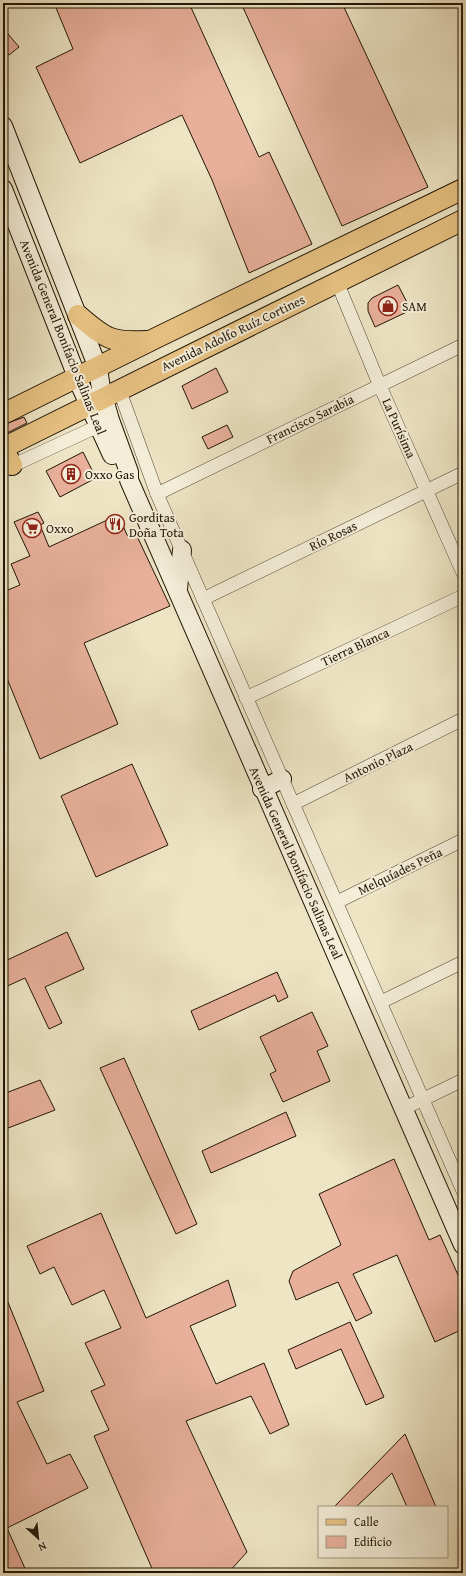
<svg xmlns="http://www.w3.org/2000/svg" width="466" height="1576" font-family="'Gentium Book Plus',serif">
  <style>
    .building { fill: #e8b09b; stroke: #211505 }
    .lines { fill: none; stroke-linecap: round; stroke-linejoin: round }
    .street-casing { stroke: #544935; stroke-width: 14 }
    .secondary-casing { stroke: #211505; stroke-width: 20 }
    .primary-casing { stroke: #211505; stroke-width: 22 }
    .street { stroke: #f4eed9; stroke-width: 13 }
    .secondary { stroke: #f4eed9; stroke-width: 18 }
    .primary { stroke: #e7c282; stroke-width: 20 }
    .labels { text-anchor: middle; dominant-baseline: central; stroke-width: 4; stroke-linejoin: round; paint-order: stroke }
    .poi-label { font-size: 13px; fill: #211505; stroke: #f4eed9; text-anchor: start }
    .street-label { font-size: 13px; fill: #211505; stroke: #f4eed9 }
  </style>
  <rect width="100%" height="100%" fill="#eee5c5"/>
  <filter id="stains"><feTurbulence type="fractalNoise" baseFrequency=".005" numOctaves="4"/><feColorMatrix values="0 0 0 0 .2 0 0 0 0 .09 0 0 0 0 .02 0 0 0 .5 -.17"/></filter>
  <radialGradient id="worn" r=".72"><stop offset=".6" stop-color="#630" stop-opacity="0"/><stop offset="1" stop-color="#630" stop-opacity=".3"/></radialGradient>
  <g class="building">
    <path d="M 54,3 L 189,3 L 259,157 L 269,152 L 312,244 L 249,273 L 212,180 L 182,115 L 80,163 L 36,67 L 73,49 Z"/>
    <path d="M 241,3 L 342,3 L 428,187 L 342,226 Z"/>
    <path d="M 3,28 L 19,47 L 9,55 L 3,48 Z"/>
    <path d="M 398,285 L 411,310 L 375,327 L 368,311 L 368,303 L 372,298 Z"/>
    <path d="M 216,368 L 228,392 L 192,409 L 182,386 Z"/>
    <path d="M 24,417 L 27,423 L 3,435 L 3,425 Z"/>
    <path d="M 227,425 L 233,437 L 208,449 L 202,437 Z"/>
    <path d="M 83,452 L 96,478 L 60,497 L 46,471 Z"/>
    <path d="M 38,512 L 44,523 L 40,525 L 49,547 L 118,515 L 128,537 L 136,534 L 170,606 L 84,643 L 118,724 L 40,759 L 6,676 L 3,678 L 3,592 L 20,585 L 11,564 L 30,556 L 14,522 Z"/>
    <path d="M 132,764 L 168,845 L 96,877 L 61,796 Z"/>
    <path d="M 67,932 L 84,969 L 45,987 L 62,1023 L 49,1029 L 25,978 L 3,988 L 3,962 Z"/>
    <path d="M 277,972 L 288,997 L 278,1002 L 275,995 L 199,1030 L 191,1011 Z"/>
    <path d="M 312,1012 L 328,1046 L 317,1051 L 330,1081 L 283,1102 L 270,1074 L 276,1071 L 260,1037 Z"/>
    <path d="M 124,1058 L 197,1224 L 176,1234 L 100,1068 Z"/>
    <path d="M 40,1080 L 55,1110 L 3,1130 L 3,1094 Z"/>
    <path d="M 286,1112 L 296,1136 L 211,1173 L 202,1151 Z"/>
    <path d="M 394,1159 L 429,1240 L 440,1235 L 463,1286 L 463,1329 L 435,1342 L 397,1255 L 353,1274 L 372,1313 L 356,1321 L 338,1282 L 296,1300 L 289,1281 L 293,1271 L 341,1245 L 319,1194 Z"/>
    <path d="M 101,1213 L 146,1318 L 228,1280 L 236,1306 L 190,1326 L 216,1384 L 264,1363 L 289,1425 L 270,1434 L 251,1396 L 186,1421 L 247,1552 L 228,1573 L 154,1573 L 94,1436 L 109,1430 L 91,1391 L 105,1385 L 85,1343 L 121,1328 L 104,1290 L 72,1305 L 54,1267 L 40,1274 L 27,1246 Z"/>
    <path d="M 3,1290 L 44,1391 L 17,1402 L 47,1464 L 70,1454 L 88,1488 L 7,1528 L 27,1573 L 3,1573 Z"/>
    <path d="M 350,1322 L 384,1397 L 366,1405 L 341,1349 L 296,1369 L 288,1350 Z"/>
    <path d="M 405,1434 L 436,1507 L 407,1507 L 392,1473 L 356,1507 L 334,1507 Z"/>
  </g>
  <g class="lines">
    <g class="street-casing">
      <g id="street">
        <path d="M 337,282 L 380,386 L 463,573"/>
        <path d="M 119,389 L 157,494 L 463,1191"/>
        <path d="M 3,470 L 107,422"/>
        <path d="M 157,494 L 463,345"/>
        <path d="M 203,599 L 463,473"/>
        <path d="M 246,698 L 463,596"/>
        <path d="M 293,804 L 463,719"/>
        <path d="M 337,902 L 463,840"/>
        <path d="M 381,1002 L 463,962"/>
        <path d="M 403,1109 L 463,1080"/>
      </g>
    </g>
    <g class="secondary-casing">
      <g id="secondary">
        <path d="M 3,126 L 98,368 L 101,389 L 110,420 L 129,472 L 129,480 C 239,735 351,990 463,1245"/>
        <path d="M 3,189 L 81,387 L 112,455"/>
        <path d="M 178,589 L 182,550"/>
        <path d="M 262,789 L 282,779"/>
      </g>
    </g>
    <g class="primary-casing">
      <g id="primary">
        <path d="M 78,315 C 105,338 110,343 146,341"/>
        <path d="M 3,414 L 158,337 L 463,189"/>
        <path d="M 3,448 L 463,220"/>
        <path d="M 3,448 L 12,465"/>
      </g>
    </g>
    <use href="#street" class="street"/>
    <use href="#secondary" class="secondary"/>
    <use href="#primary" class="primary"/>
  </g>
  <defs>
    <g id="shop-ring" transform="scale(1)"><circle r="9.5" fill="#f4eed9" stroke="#8f2418" stroke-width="1.5"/><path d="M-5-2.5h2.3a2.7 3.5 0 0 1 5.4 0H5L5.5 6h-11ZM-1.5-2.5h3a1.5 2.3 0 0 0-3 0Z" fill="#8f2418"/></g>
    <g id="building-ring" transform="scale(1)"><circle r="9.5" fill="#f4eed9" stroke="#8f2418" stroke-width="1.5"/><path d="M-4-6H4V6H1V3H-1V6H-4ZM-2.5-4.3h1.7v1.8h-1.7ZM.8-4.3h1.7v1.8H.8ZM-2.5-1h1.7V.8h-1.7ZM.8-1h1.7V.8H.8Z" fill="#8f2418"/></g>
    <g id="restaurant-ring" transform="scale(1)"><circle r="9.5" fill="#f4eed9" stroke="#8f2418" stroke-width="1.5"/><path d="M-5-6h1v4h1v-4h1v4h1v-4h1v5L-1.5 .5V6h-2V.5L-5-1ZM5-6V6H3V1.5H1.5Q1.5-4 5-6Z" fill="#8f2418"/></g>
    <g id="supermarket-ring" transform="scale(1)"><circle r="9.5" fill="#f4eed9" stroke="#8f2418" stroke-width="1.5"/><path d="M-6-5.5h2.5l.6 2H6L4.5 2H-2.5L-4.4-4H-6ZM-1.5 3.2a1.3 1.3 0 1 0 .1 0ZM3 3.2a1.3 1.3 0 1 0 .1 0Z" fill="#8f2418"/></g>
  </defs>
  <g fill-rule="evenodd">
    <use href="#shop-ring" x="388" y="306"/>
    <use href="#building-ring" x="71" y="474"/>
    <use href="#restaurant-ring" x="115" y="524"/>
    <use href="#supermarket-ring" x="32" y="528"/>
  </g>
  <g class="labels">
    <g class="poi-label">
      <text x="402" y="306">SAM</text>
      <text x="85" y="474">Oxxo Gas</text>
      <text x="129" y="517">Gorditas<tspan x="129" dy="15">Doña Tota</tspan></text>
      <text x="46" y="528">Oxxo</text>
    </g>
    <g class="street-label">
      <text transform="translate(233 333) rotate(-26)">Avenida Adolfo Ruíz Cortines</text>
      <text transform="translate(63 337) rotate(68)">Avenida General Bonifacio Salinas Leal</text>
      <text transform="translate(310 419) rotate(-26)">Francisco Sarabia</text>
      <text transform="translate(399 428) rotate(66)">La Purísima</text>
      <text transform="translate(333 536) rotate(-26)">Río Rosas</text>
      <text transform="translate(355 647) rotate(-25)">Tierra Blanca</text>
      <text transform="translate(378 762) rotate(-26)">Antonio Plaza</text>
      <text transform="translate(296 863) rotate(66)">Avenida General Bonifacio Salinas Leal</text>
      <text transform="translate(400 871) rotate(-26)">Melquíades Peña</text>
    </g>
  </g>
  <rect width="466" height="1576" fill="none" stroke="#eee5c5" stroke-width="16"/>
  <rect x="4" y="4" width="458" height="1568" fill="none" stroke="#211505" stroke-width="2"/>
  <rect x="8" y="8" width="450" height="1560" fill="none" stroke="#211505"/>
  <rect x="318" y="1506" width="130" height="52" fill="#f4eed9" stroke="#a09784"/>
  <rect x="326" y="1519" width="20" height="6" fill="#e7c282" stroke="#a09784"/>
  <text x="354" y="1526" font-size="12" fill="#211505">Calle</text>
  <rect x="326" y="1536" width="20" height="12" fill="#e8b09b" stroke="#a09784"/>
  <text x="354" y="1546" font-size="12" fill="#211505">Edificio</text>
  <g transform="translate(38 1538) rotate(153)" stroke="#f4eed9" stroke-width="3" paint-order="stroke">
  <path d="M0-3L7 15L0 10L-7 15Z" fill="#211505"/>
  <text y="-6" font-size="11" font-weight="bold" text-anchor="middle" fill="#211505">N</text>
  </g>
  <rect width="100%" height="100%" filter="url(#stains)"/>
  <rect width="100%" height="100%" fill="url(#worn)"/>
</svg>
